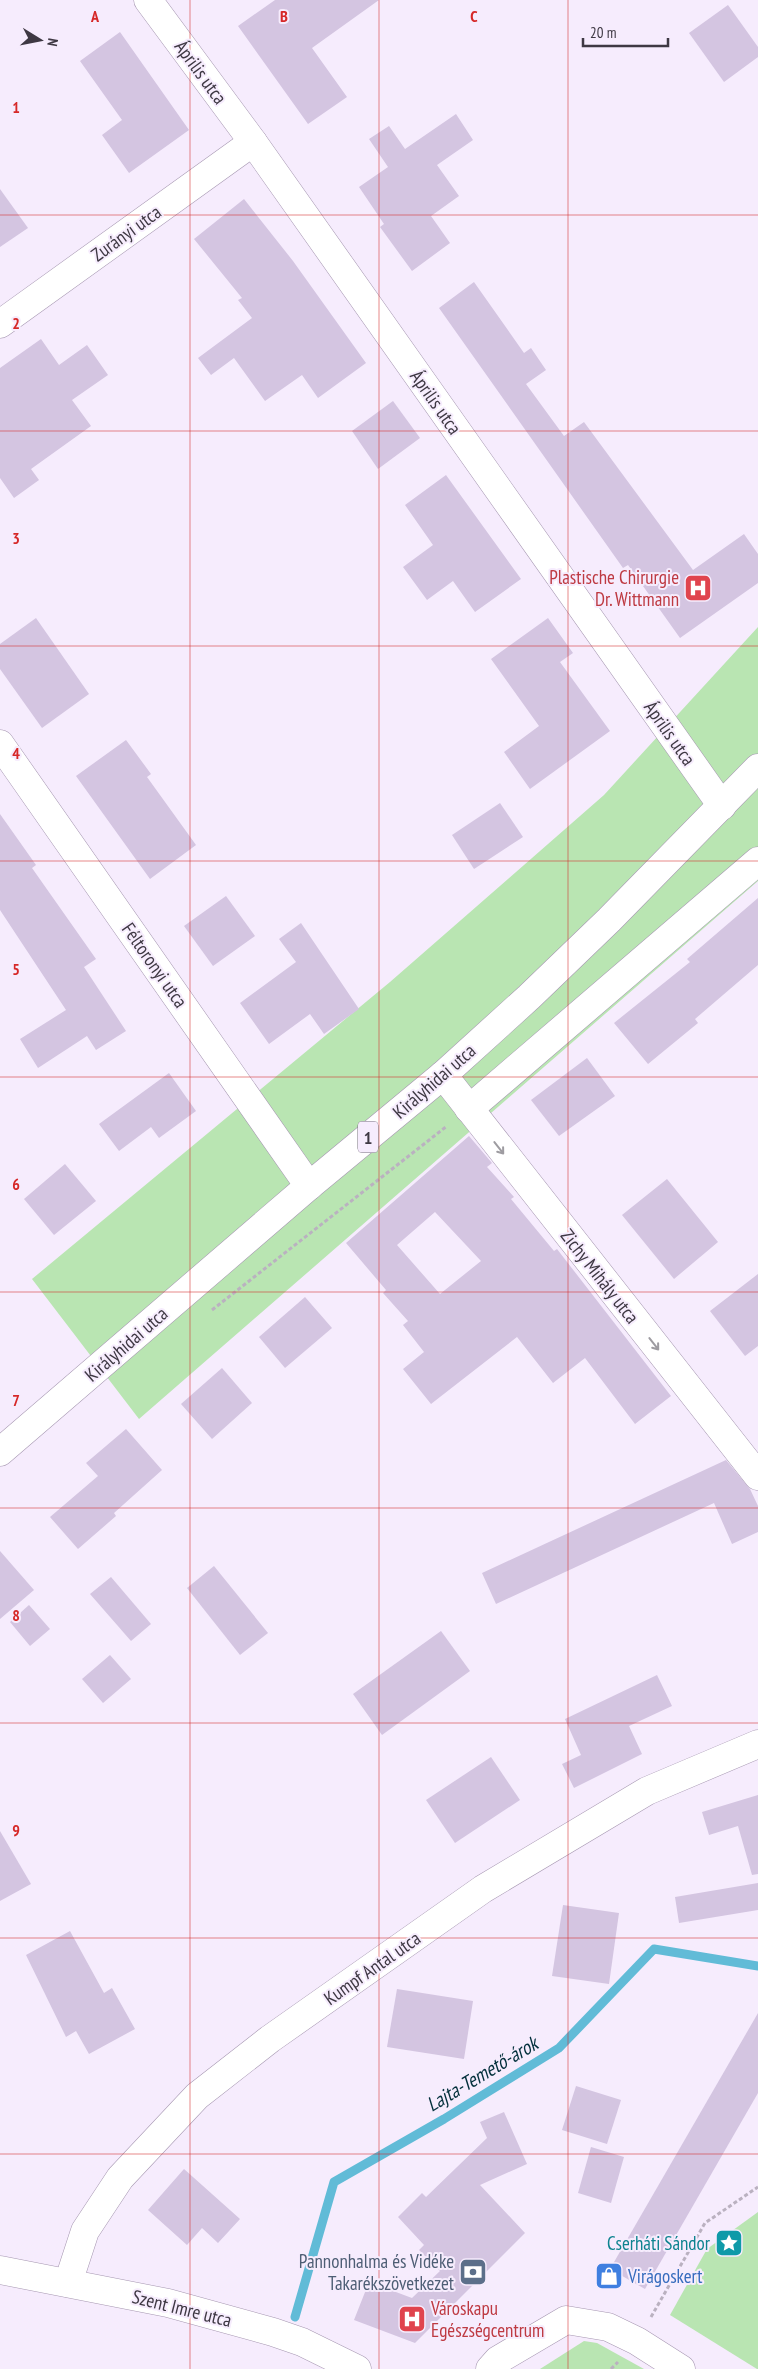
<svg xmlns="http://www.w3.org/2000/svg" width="758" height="2369" font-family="'PT Sans Narrow',sans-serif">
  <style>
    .green { fill: #b9e5b2 }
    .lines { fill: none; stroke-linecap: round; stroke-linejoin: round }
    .stream { stroke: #61bbd7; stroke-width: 9 }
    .building { fill: #d4c5e1; fill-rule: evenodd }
    .street-casing { stroke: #a697b1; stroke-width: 29 }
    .primary-casing { stroke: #a697b1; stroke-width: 29 }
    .path { stroke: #bab1c0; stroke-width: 3; stroke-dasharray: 4 2.5; stroke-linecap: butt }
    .street { stroke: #fff; stroke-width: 28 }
    .primary { stroke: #fff; stroke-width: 28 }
    .oneway { stroke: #9e9ca1 }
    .grid { fill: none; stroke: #d62828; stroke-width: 1; stroke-opacity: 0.55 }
    .labels { text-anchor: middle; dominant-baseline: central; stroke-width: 4; stroke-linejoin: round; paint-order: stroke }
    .shield { fill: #f6ecfd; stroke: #756e7b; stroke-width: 1 }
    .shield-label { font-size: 18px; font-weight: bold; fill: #3e3843 }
    .street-label { font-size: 19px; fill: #3e3843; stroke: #f6ecfd }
    .health-label { font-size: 19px; fill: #be3a42; stroke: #f6ecfd; text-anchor: end }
    .culture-label { font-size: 19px; fill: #0d838f; stroke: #f6ecfd; text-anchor: end }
    .service-label { font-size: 19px; fill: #4e5e75; stroke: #f6ecfd; text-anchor: end }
    .shop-label { font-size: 19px; fill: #366cbe; stroke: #f6ecfd; text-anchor: start }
    .water-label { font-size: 20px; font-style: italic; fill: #022f3b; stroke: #f6ecfd }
    .grid-label { font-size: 16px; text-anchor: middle; font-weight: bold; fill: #d62828; stroke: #f6ecfd; stroke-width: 4; stroke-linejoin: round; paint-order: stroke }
  </style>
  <rect width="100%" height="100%" fill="#f6ecfd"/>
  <g class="green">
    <path d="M 758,627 L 758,881 L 139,1419 L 32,1279 L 390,982 L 604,795 Z"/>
    <path d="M 758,2212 L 758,2369 L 757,2369 L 670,2315 L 707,2249 Z"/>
    <path d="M 584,2341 L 597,2343 L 644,2369 L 540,2369 Z"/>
  </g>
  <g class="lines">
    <path class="stream" d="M 295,2317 L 334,2182 L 444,2119 L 559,2048 L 654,1949 L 758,1966"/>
  </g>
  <g class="building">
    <path d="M 275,0 L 379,0 L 312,48 L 347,97 L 308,124 L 238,26 Z"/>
    <path d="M 728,5 L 758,47 L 758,57 L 724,82 L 689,33 Z"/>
    <path d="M 120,32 L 189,130 L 129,173 L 102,135 L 122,120 L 80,61 Z"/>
    <path d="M 456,114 L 473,140 L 437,165 L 459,196 L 431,216 L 450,243 L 412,271 L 380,227 L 384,224 L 359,187 L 388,167 L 369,139 L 389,126 L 405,149 Z"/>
    <path d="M 0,189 L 28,228 L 0,247 Z"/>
    <path d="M 244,199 L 293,261 L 366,363 L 318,398 L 302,375 L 265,401 L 234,358 L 211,375 L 198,358 L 252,318 L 238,300 L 242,298 L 194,239 Z"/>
    <path d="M 474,282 L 524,353 L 531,348 L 546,370 L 526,384 L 564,436 L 584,422 L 693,570 L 744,534 L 758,554 L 758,583 L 680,638 L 628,565 L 623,568 L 439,308 Z"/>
    <path d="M 41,339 L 59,365 L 87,345 L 108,375 L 72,400 L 91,426 L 31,469 L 39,480 L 14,498 L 0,478 L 0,368 Z"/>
    <path d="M 393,401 L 420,438 L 378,469 L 352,431 Z"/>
    <path d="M 446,475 L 521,579 L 475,612 L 453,581 L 427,600 L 403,567 L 433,545 L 405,505 Z"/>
    <path d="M 36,618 L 89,694 L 42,728 L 0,669 L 0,644 Z"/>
    <path d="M 548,618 L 573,653 L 560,662 L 610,731 L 530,789 L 504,752 L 539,726 L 491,659 Z"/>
    <path d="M 126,740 L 151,774 L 147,777 L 196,845 L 150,879 L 76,776 Z"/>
    <path d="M 500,803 L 523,837 L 474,869 L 452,835 Z"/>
    <path d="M 0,814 L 36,865 L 32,868 L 96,959 L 84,967 L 126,1031 L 96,1050 L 87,1036 L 38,1068 L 20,1039 L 66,1010 L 0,910 Z"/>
    <path d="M 226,896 L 255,936 L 213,966 L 184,926 Z"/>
    <path d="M 758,898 L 758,965 L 695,1019 L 698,1023 L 648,1064 L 614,1023 L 690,962 L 687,959 Z"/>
    <path d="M 301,923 L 359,1009 L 324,1034 L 310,1014 L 269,1044 L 240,1003 L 296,962 L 279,939 Z"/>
    <path d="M 587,1058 L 615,1096 L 559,1136 L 531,1100 Z"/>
    <path d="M 169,1073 L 196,1111 L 159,1138 L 151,1127 L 119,1151 L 99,1124 Z"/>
    <path d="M 469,1136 L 492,1163 L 487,1167 L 514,1197 L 511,1199 L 554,1251 L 557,1249 L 671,1396 L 635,1424 L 585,1358 L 553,1383 L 517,1337 L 431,1404 L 403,1369 L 424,1352 L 403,1325 L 408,1321 L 383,1293 L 386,1290 L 346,1243 ZM 435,1212 L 481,1261 L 440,1294 L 397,1245 Z"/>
    <path d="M 65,1164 L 96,1201 L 54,1235 L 24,1199 Z"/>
    <path d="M 667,1179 L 718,1242 L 674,1279 L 622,1215 Z"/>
    <path d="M 758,1274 L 758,1346 L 745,1356 L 710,1311 Z"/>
    <path d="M 305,1297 L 332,1328 L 285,1368 L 259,1337 Z"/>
    <path d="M 222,1368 L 252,1403 L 212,1439 L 181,1404 Z"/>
    <path d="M 126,1429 L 162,1470 L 114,1513 L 116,1516 L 78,1549 L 50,1517 L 98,1476 L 86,1463 Z"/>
    <path d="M 726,1460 L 750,1489 L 758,1506 L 758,1532 L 732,1544 L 714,1503 L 496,1604 L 482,1573 Z"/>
    <path d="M 0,1551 L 34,1590 L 0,1619 Z"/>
    <path d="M 214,1566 L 268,1633 L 240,1655 L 187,1588 Z"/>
    <path d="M 111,1577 L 151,1624 L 131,1641 L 90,1594 Z"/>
    <path d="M 29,1605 L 50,1629 L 30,1646 L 10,1622 Z"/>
    <path d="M 441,1631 L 470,1671 L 382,1735 L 353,1694 Z"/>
    <path d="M 110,1655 L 131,1679 L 103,1703 L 82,1679 Z"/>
    <path d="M 657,1675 L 672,1706 L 629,1726 L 642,1754 L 574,1788 L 562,1764 L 581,1755 L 565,1719 Z"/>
    <path d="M 491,1757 L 520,1800 L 455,1843 L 426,1800 Z"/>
    <path d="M 758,1795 L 758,1874 L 752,1875 L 738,1826 L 709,1835 L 702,1812 Z"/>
    <path d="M 0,1831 L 31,1884 L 0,1901 Z"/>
    <path d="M 758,1883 L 758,1910 L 679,1923 L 675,1897 Z"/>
    <path d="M 563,1905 L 619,1913 L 609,1984 L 552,1976 Z"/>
    <path d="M 70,1931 L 104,1993 L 112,1988 L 135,2029 L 89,2054 L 76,2031 L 66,2037 L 26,1955 Z"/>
    <path d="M 397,1989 L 473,2001 L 464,2059 L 387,2047 Z"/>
    <path d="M 758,2013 L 758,2093 L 645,2289 L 610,2269 Z"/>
    <path d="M 576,2086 L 621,2100 L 607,2144 L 562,2130 Z"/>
    <path d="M 504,2112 L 527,2164 L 480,2185 L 525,2233 L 415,2343 L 354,2320 L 369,2282 L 412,2298 L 440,2271 L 419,2250 L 424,2245 L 398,2217 L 422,2193 L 426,2197 L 487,2138 L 480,2122 Z"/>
    <path d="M 591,2147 L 624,2157 L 611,2203 L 578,2193 Z"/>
    <path d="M 184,2169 L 240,2219 L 218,2243 L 202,2228 L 187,2245 L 148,2210 Z"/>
  </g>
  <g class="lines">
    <g class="street-casing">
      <g id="street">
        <path d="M 148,0 L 253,142 L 722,806"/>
        <path d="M 0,324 L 253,142"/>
        <path d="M 0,744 L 309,1186"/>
        <path d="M 443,1075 L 758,1476"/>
        <path d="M 469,1109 L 758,861"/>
        <path d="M 0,2270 L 168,2303 L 273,2332 L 302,2342 L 357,2369"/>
        <path d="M 68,2283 L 85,2231 L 120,2178 L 197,2096 L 270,2039 L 483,1889 L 647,1791 L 758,1744"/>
        <path d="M 490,2369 L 498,2360 L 566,2320 L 608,2327 L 637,2341 L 681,2369"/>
      </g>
    </g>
    <g class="primary-casing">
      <path id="primary" d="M 0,1452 L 309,1186 L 443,1075 L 529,997 L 609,920 L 758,768"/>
    </g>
    <g class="path">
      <path d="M 212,1310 L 447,1126"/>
      <path d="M 651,2317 L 705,2223 L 758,2187"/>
      <path d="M 611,2369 L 618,2362"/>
    </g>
    <use href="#street" class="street"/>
    <use href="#primary" class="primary"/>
  </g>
  <defs><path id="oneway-shaft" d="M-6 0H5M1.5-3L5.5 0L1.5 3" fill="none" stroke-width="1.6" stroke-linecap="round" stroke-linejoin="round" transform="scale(1.25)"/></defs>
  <g class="oneway">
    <use href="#oneway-shaft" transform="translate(499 1148) rotate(52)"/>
    <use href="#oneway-shaft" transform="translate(654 1344) rotate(52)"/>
  </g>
  <path class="grid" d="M 190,0 L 190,2369M 379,0 L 379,2369M 568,0 L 568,2369M 0,215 L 758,215M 0,431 L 758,431M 0,646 L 758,646M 0,861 L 758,861M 0,1077 L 758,1077M 0,1292 L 758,1292M 0,1508 L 758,1508M 0,1723 L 758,1723M 0,1938 L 758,1938M 0,2154 L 758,2154"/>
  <defs>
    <g id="hospital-square" transform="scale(1.4375)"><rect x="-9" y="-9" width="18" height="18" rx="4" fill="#e0444e" stroke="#f6ecfd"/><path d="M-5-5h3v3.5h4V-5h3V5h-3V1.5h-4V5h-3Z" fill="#fff"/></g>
    <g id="sight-square" transform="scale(1.4375)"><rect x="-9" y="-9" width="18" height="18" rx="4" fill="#0f9aa8" stroke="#f6ecfd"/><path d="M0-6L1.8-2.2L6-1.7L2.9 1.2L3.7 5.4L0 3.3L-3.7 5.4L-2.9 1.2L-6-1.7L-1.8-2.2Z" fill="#fff"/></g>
    <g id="bank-square" transform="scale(1.4375)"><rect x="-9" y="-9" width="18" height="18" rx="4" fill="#5c6f8a" stroke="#f6ecfd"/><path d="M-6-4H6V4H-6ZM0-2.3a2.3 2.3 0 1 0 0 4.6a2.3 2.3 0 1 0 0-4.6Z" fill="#fff"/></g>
    <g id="shop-square" transform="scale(1.4375)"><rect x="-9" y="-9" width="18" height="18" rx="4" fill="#3f7fe0" stroke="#f6ecfd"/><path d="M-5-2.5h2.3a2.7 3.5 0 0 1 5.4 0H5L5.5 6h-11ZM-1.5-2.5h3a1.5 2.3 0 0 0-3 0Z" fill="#fff"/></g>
  </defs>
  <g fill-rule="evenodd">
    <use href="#hospital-square" x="698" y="588"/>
    <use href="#sight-square" x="729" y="2243"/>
    <use href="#bank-square" x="473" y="2272"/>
    <use href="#shop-square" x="609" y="2276"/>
    <use href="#hospital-square" x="412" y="2319"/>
  </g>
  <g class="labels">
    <rect class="shield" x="358" y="1121.5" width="20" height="31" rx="4"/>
    <g class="shield-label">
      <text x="368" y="1137">1</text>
    </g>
    <g class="street-label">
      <text transform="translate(201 72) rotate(54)">Április utca</text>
      <text transform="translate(126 233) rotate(-36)">Zurányi utca</text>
      <text transform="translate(436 402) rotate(55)">Április utca</text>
      <text transform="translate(670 733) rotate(55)">Április utca</text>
      <text transform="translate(155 965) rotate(55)">Féltoronyi utca</text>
      <text transform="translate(434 1081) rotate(-41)">Királyhidai utca</text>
      <text transform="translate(600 1276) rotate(52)">Zichy Mihály utca</text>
      <text transform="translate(126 1344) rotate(-41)">Királyhidai utca</text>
      <text transform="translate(372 1968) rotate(-35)">Kumpf Antal utca</text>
      <text transform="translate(182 2308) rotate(14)">Szent Imre utca</text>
    </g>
    <g class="health-label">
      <text x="679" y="577">Plastische Chirurgie<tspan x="679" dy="22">Dr. Wittmann</tspan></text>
      <text x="431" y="2308" text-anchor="start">Városkapu<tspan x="431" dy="22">Egészségcentrum</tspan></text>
    </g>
    <g class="culture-label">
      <text x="710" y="2243">Cserháti Sándor</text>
    </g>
    <g class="service-label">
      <text x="454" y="2261">Pannonhalma és Vidéke<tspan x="454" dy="22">Takarékszövetkezet</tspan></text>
    </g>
    <g class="shop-label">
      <text x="628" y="2276">Virágoskert</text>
    </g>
    <g class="water-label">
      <text transform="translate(482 2074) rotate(-31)">Lajta-Temető-árok</text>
    </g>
  </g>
  <g class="grid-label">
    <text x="95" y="22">A</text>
    <text x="284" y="22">B</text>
    <text x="474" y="22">C</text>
    <text x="16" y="113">1</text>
    <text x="16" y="329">2</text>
    <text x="16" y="544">3</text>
    <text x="16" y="759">4</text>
    <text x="16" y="975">5</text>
    <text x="16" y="1190">6</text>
    <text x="16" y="1406">7</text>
    <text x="16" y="1621">8</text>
    <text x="16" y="1836">9</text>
  </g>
  <g transform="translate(40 40) rotate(100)" stroke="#f6ecfd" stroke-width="4" paint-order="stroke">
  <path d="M0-4L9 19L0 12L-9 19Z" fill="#3e3843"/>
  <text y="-8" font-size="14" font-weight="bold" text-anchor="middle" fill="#3e3843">N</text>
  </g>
  <path d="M583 38v8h85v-8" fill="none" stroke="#3e3843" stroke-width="2.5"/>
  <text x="590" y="38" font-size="15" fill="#3e3843" stroke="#f6ecfd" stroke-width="4" paint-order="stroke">20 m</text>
</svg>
